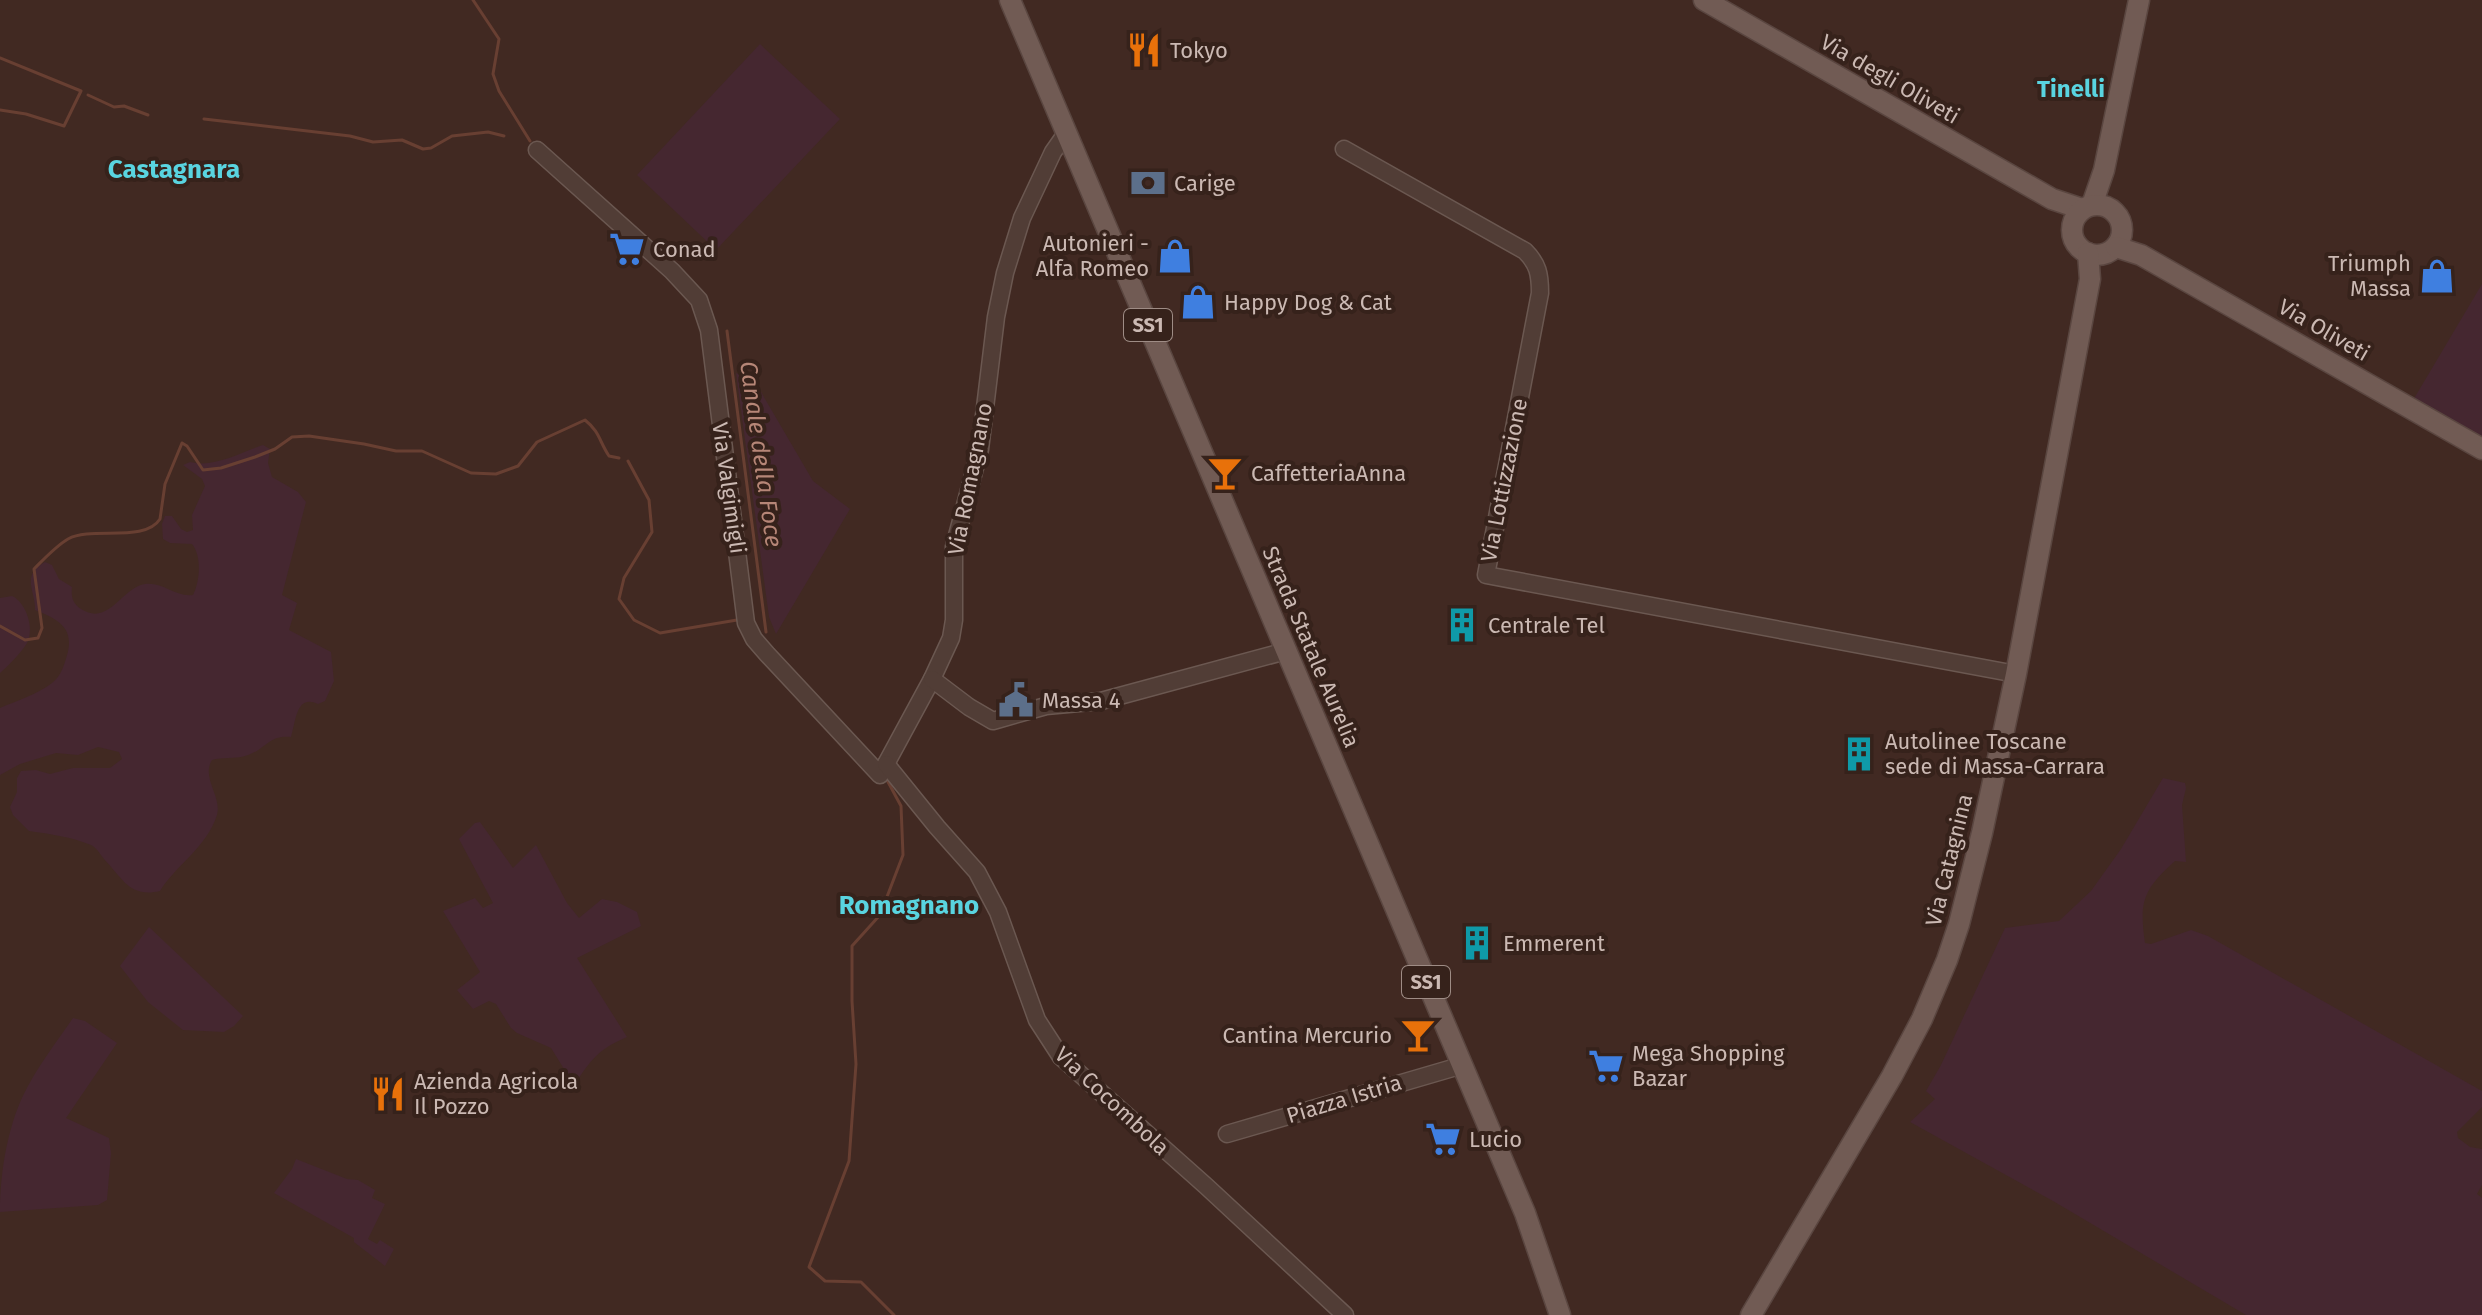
<svg xmlns="http://www.w3.org/2000/svg" width="2482" height="1315" font-family="'Fira Sans',sans-serif">
  <style>
    .green { fill: #452730 }
    .lines { fill: none; stroke-linecap: round; stroke-linejoin: round }
    .stream { stroke: #683f32; stroke-width: 3 }
    .minor-casing { stroke: #6b5851; stroke-width: 19 }
    .major-casing { stroke: #5a4640; stroke-width: 23 }
    .minor { stroke: #513d36; stroke-width: 16 }
    .major { stroke: #715b54; stroke-width: 20 }
    .labels { text-anchor: middle; dominant-baseline: central; stroke-width: 8; stroke-linejoin: round; paint-order: stroke }
    .shield { fill: #36221b; stroke: #9e8c85; stroke-width: 2 }
    .shield-label { font-size: 20px; font-weight: bold; fill: #cbb9b3 }
    .poi-label { font-size: 22px; fill: #cbb9b3; stroke: #36221b; text-anchor: start }
    .street-label { font-size: 22px; fill: #cbb9b3; stroke: #36221b }
    .neighbourhood-label { font-size: 24px; font-weight: bold; fill: #59d4e0; stroke: #36221b }
    .water-label { font-size: 24px; font-style: italic; fill: #b68677; stroke: #36221b }
    .quarter-label { font-size: 26px; font-weight: bold; fill: #59d4e0; stroke: #36221b }
  </style>
  <rect width="100%" height="100%" fill="#412922"/>
  <g class="green">
    <path d="M 760,44 L 840,119 L 716,250 L 637,175 Z"/>
    <path d="M 2482,284 L 2482,442 L 2412,402 Z"/>
    <path d="M 736,373 L 754,380 L 813,481 L 850,509 L 776,634 L 769,617 Z"/>
    <path d="M 263,445 L 270,449 L 268,463 L 272,477 L 298,492 L 306,502 L 282,595 L 297,603 L 289,630 L 331,652 L 334,681 L 325,701 L 318,704 C 296,694 296,721 291,737 C 268,734 265,751 245,756 C 234,759 223,757 212,760 C 201,778 222,796 217,815 C 207,847 177,864 160,891 C 130,898 123,879 104,859 C 100,854 97,848 91,845 C 71,837 51,834 29,831 L 13,815 L 10,807 L 17,792 L 17,778 L 21,771 L 36,770 L 50,774 L 73,768 L 110,768 L 122,759 L 119,752 L 98,747 L 78,755 L 56,753 L 20,764 L 0,775 L 0,708 C 16,701 38,694 52,683 C 61,676 64,666 67,655 C 75,628 58,619 35,610 C 36,592 20,575 45,562 L 52,565 L 59,579 L 72,587 C 71,596 72,603 81,609 C 109,627 122,587 145,584 C 164,582 174,597 193,595 C 200,581 202,556 192,544 L 170,543 L 163,539 L 162,524 L 165,516 L 172,516 L 181,529 L 187,532 L 193,530 L 192,515 L 205,486 L 202,479 L 183,465 L 190,462 C 214,468 240,453 263,445 Z"/>
    <path d="M 12,596 C 26,602 35,629 27,643 C 22,652 8,666 0,673 L 0,598 Z"/>
    <path d="M 2163,778 L 2185,783 L 2186,788 L 2182,805 L 2186,862 L 2175,861 C 2143,890 2139,901 2145,943 L 2151,944 L 2191,930 L 2208,936 L 2482,1091 L 2482,1107 L 2457,1132 L 2458,1138 L 2470,1147 L 2482,1149 L 2482,1185 L 2477,1194 L 2482,1198 L 2482,1315 L 2246,1315 L 2053,1201 L 1910,1122 L 1935,1099 L 1926,1091 L 1941,1065 L 2005,928 L 2059,921 L 2091,891 L 2121,849 Z"/>
    <path d="M 480,822 L 513,868 L 536,845 L 567,903 L 579,918 L 602,899 L 617,902 L 637,912 L 641,926 L 577,958 L 627,1037 C 597,1050 592,1059 574,1085 L 551,1048 L 517,1033 L 511,1028 L 496,1004 L 489,1001 L 473,1009 L 457,990 L 480,972 L 443,911 L 475,898 L 483,908 L 493,903 L 459,839 L 475,823 Z"/>
    <path d="M 149,927 L 243,1016 L 234,1026 L 224,1032 L 183,1030 L 148,1002 L 120,966 Z"/>
    <path d="M 73,1018 L 85,1021 L 117,1043 L 66,1118 L 109,1138 L 111,1153 L 107,1200 L 98,1205 L 0,1212 C 0,1171 8,1122 28,1086 C 41,1062 58,1040 73,1018 Z"/>
    <path d="M 296,1159 L 347,1179 L 358,1180 L 375,1190 L 372,1198 L 385,1204 L 368,1239 L 377,1244 L 380,1240 L 394,1249 L 385,1266 L 354,1242 L 354,1238 L 274,1193 L 292,1169 Z"/>
  </g>
  <g class="lines">
    <g class="stream">
      <path d="M 473,0 L 499,39 L 493,74 L 499,91 L 530,141"/>
      <path d="M 0,58 L 81,91 L 64,126 L 26,114 L 0,110"/>
      <path d="M 88,95 L 114,107 L 124,106 L 148,115"/>
      <path d="M 204,119 L 350,136 L 373,142 L 402,140 L 423,149 L 431,148 L 452,136 L 488,132 L 504,136"/>
      <path d="M 727,331 L 766,632"/>
      <path d="M 628,461 L 649,500 L 652,532 L 624,578 L 619,599 L 634,620 L 660,633 L 737,620"/>
      <path d="M 0,626 L 25,640 L 38,638 L 42,628 L 34,569 C 44,559 56,546 68,539 C 92,526 145,543 160,519 L 165,484 L 182,443 L 187,446 L 203,470 L 221,468 L 255,457 L 275,449 L 292,437 L 309,436 L 364,444 L 396,451 L 422,451 L 471,473 L 496,474 L 518,466 L 537,442 L 585,420 C 600,432 599,441 609,456 L 619,458"/>
      <path d="M 887,780 L 901,806 L 903,855 L 880,915 L 852,946 L 852,1001 L 856,1064 L 849,1161 L 809,1267 L 825,1281 L 861,1282 L 894,1315"/>
    </g>
    <g class="minor-casing">
      <g id="minor">
        <path d="M 1344,149 L 1525,251 C 1538,264 1540,274 1540,293 L 1486,575 L 2016,674"/>
        <path d="M 537,150 L 672,271 L 699,300 L 709,330 L 746,623 L 754,639 L 767,654 L 880,775 L 932,679 L 951,638 L 954,620 L 954,547 L 980,449 L 996,317 L 1005,273 L 1022,218 L 1053,152 L 1067,132"/>
        <path d="M 932,679 L 969,707 L 993,721 L 1046,706 L 1101,701 L 1286,651"/>
        <path d="M 886,764 L 937,827 L 977,872 L 998,912 L 1037,1020 L 1061,1057 L 1206,1186 L 1345,1315"/>
        <path d="M 1227,1134 L 1463,1065"/>
      </g>
    </g>
    <g class="major-casing">
      <g id="major">
        <path d="M 1010,0 L 1525,1213 L 1560,1315"/>
        <path d="M 1704,0 L 2052,199 L 2082,209"/>
        <path d="M 2092,205 L 2104,170 L 2139,0"/>
        <circle cx="2097" cy="230" r="25"/>
        <path d="M 2116,247 L 2141,255 L 2482,449"/>
        <path d="M 1751,1315 L 1892,1076 L 1922,1019 L 1947,960 L 1959,924 L 1982,833 L 2016,674 L 2090,279 L 2088,253"/>
      </g>
    </g>
    <use href="#minor" class="minor"/>
    <use href="#major" class="major"/>
  </g>
  <defs>
    <g id="restaurant-bare" transform="scale(2.76)"><path d="M-5-6h1v4h1v-4h1v4h1v-4h1v5L-1.5 .5V6h-2V.5L-5-1ZM5-6V6H3V1.5H1.5Q1.5-4 5-6Z" fill="#e8710a" stroke="#36221b" stroke-width="2.5" paint-order="stroke"/></g>
    <g id="bank-bare" transform="scale(2.76)"><path d="M-6-4H6V4H-6ZM0-2.3a2.3 2.3 0 1 0 0 4.6a2.3 2.3 0 1 0 0-4.6Z" fill="#5c6f8a" stroke="#36221b" stroke-width="2.5" paint-order="stroke"/></g>
    <g id="supermarket-bare" transform="scale(2.76)"><path d="M-6-5.5h2.5l.6 2H6L4.5 2H-2.5L-4.4-4H-6ZM-1.5 3.2a1.3 1.3 0 1 0 .1 0ZM3 3.2a1.3 1.3 0 1 0 .1 0Z" fill="#3f7fe0" stroke="#36221b" stroke-width="2.5" paint-order="stroke"/></g>
    <g id="shop-bare" transform="scale(2.76)"><path d="M-5-2.5h2.3a2.7 3.5 0 0 1 5.4 0H5L5.5 6h-11ZM-1.5-2.5h3a1.5 2.3 0 0 0-3 0Z" fill="#3f7fe0" stroke="#36221b" stroke-width="2.5" paint-order="stroke"/></g>
    <g id="bar-bare" transform="scale(2.76)"><path d="M-6-5H6L.8 .8V4.5H3.5V6h-7V4.5H-.8V.8Z" fill="#e8710a" stroke="#36221b" stroke-width="2.5" paint-order="stroke"/></g>
    <g id="building-bare" transform="scale(2.76)"><path d="M-4-6H4V6H1V3H-1V6H-4ZM-2.5-4.3h1.7v1.8h-1.7ZM.8-4.3h1.7v1.8H.8ZM-2.5-1h1.7V.8h-1.7ZM.8-1h1.7V.8H.8Z" fill="#0f9aa8" stroke="#36221b" stroke-width="2.5" paint-order="stroke"/></g>
    <g id="civic-bare" transform="scale(2.76)"><path d="M-.6-6.5H3V-4.5H.6V-3L4-1V1h2V6H-6V1h2V-1L-.6-3ZM-1.2 2.5V6h2.4V2.5Z" fill="#5c6f8a" stroke="#36221b" stroke-width="2.5" paint-order="stroke"/></g>
  </defs>
  <g fill-rule="evenodd">
    <use href="#restaurant-bare" x="1144" y="50"/>
    <use href="#bank-bare" x="1148" y="183"/>
    <use href="#supermarket-bare" x="627" y="249"/>
    <use href="#shop-bare" x="1175" y="256"/>
    <use href="#shop-bare" x="2437" y="276"/>
    <use href="#shop-bare" x="1198" y="302"/>
    <use href="#bar-bare" x="1225" y="473"/>
    <use href="#building-bare" x="1462" y="625"/>
    <use href="#civic-bare" x="1016" y="700"/>
    <use href="#building-bare" x="1859" y="754"/>
    <use href="#building-bare" x="1477" y="943"/>
    <use href="#bar-bare" x="1418" y="1035"/>
    <use href="#supermarket-bare" x="1606" y="1066"/>
    <use href="#restaurant-bare" x="388" y="1094"/>
    <use href="#supermarket-bare" x="1443" y="1139"/>
  </g>
  <g class="labels">
    <g class="shield">
      <rect x="1124" y="309" width="48" height="32" rx="6"/>
      <rect x="1402" y="966" width="48" height="32" rx="6"/>
    </g>
    <g class="shield-label">
      <text x="1148" y="325">SS1</text>
      <text x="1426" y="982">SS1</text>
    </g>
    <g class="poi-label">
      <text x="1170" y="50">Tokyo</text>
      <text x="1174" y="183">Carige</text>
      <text x="1149" y="243" text-anchor="end">Autonieri -<tspan x="1149" dy="25">Alfa Romeo</tspan></text>
      <text x="653" y="249">Conad</text>
      <text x="2411" y="263" text-anchor="end">Triumph<tspan x="2411" dy="25">Massa</tspan></text>
      <text x="1224" y="302">Happy Dog &amp; Cat</text>
      <text x="1251" y="473">CaffetteriaAnna</text>
      <text x="1488" y="625">Centrale Tel</text>
      <text x="1042" y="700">Massa 4</text>
      <text x="1885" y="741">Autolinee Toscane<tspan x="1885" dy="25">sede di Massa-Carrara</tspan></text>
      <text x="1503" y="943">Emmerent</text>
      <text x="1392" y="1035" text-anchor="end">Cantina Mercurio</text>
      <text x="1632" y="1053">Mega Shopping<tspan x="1632" dy="25">Bazar</tspan></text>
      <text x="414" y="1081">Azienda Agricola<tspan x="414" dy="25">Il Pozzo</tspan></text>
      <text x="1469" y="1139">Lucio</text>
    </g>
    <g class="street-label">
      <text transform="translate(1890 79) rotate(30)">Via degli Oliveti</text>
      <text transform="translate(2324 330) rotate(30)">Via Oliveti</text>
      <text transform="translate(970 479) rotate(-79)">Via Romagnano</text>
      <text transform="translate(1504 480) rotate(-79)">Via Lottizzazione</text>
      <text transform="translate(729 488) rotate(82)">Via Valgimigli</text>
      <text transform="translate(1311 647) rotate(67)">Strada Statale Aurelia</text>
      <text transform="translate(1949 860) rotate(-76)">Via Catagnina</text>
      <text transform="translate(1344 1099) rotate(-17)">Piazza Istria</text>
      <text transform="translate(1112 1101) rotate(43)">Via Cocombola</text>
    </g>
    <g class="neighbourhood-label">
      <text x="2071" y="89">Tinelli</text>
    </g>
    <g class="water-label">
      <text transform="translate(761 454) rotate(82)">Canale della Foce</text>
    </g>
    <g class="quarter-label">
      <text x="174" y="169">Castagnara</text>
      <text x="909" y="905">Romagnano</text>
    </g>
  </g>
</svg>
